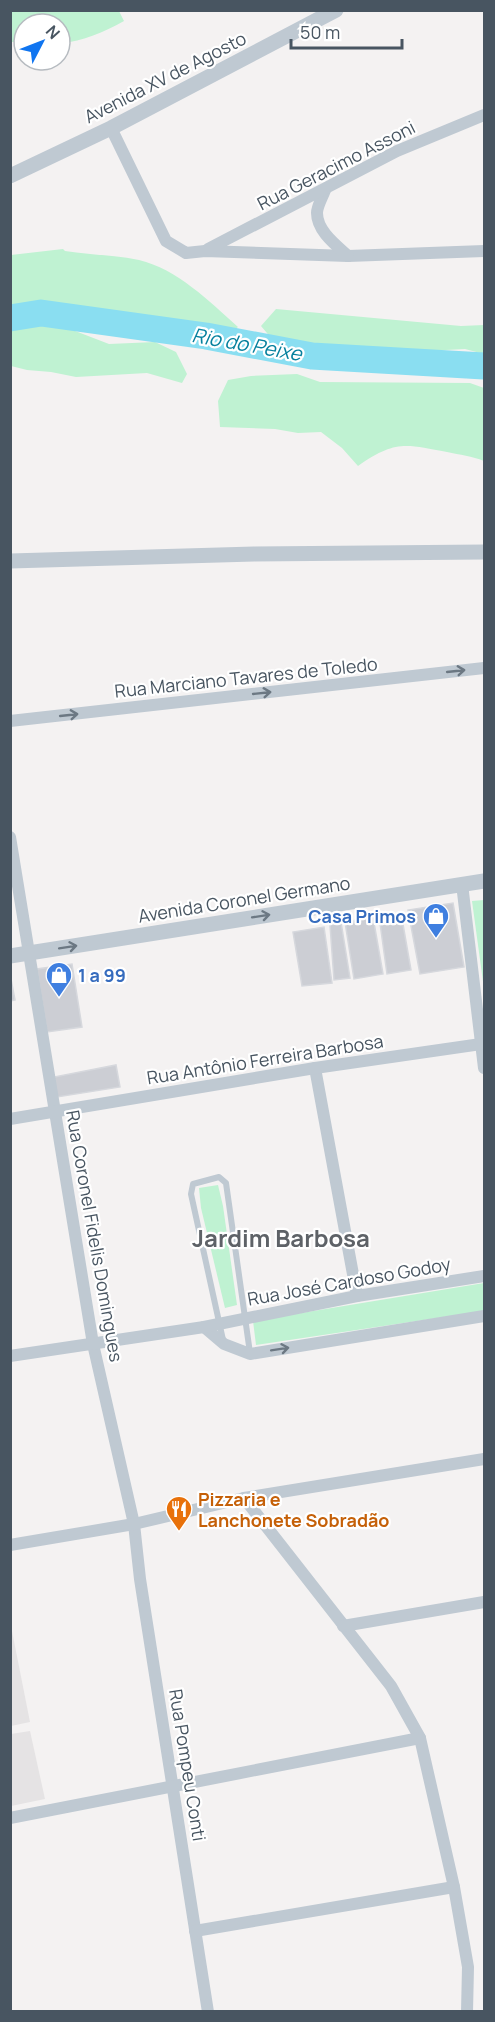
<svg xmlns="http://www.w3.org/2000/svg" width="495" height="2022" font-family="Manrope,sans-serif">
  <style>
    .education { fill: #e5e3e4 }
    .green { fill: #bff2d2 }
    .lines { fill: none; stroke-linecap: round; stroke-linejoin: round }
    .river { stroke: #8adef1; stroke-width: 27 }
    .building { fill: #ccced4; stroke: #d6d8dd; stroke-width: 1.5 }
    .service { stroke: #bfc9d2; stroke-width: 6 }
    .minor { stroke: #bfc9d2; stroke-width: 12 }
    .tertiary { stroke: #bfc9d2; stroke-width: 15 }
    .oneway { stroke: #6c7883 }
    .labels { text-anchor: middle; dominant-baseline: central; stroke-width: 4.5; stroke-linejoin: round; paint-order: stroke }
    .street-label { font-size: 18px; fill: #485561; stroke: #fff }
    .shop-label { font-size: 18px; font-weight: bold; fill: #366cbe; stroke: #fff; text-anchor: end }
    .food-label { font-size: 18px; font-weight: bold; fill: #c56008; stroke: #fff; text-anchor: start }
    .water-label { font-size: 20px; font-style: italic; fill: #06819e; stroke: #fff }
    .district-label { font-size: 24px; font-weight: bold; fill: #5e6267; stroke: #fff }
  </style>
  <rect width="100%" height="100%" fill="#f4f2f2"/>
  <g class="education">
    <path d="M 10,1621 L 30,1722 L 11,1726 L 10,1726 Z"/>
    <path d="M 30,1731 L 45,1799 L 11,1806 L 11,1734 Z"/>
  </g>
  <g class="green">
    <path d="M 10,11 L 119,11 L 124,21 C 103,33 84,40 60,44 L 60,24 L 24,24 L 24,42 L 11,42 Z"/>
    <path d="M 63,249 L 65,251 C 89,255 115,255 139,260 C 177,269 209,301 238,327 L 220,342 L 174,335 L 125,324 L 103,316 L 56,307 L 33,304 L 11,306 L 11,255 Z"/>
    <path d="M 276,309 L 461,326 L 484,325 L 484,354 L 465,349 L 349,355 L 346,352 L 323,357 L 301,354 L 278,346 L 261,326 Z"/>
    <path d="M 22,315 L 44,319 L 109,344 L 155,342 L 176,352 L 187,374 L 182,383 L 147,373 L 76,377 L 51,372 L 27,370 L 11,366 L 11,316 Z"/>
    <path d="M 297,374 L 320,382 L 470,383 L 484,388 L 484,461 C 472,456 460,455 447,452 C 405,444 395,440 358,466 L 342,448 L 321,432 L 298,433 L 275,429 L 220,427 L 218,401 L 228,380 L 251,376 Z"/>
    <path d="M 484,900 L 484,989 L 472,901 Z"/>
    <path d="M 218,1185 L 223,1206 L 237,1305 L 225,1308 L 201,1208 L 199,1188 Z"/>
    <path d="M 484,1283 L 484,1311 L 256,1345 L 253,1321 Z"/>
  </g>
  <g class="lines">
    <path class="river" d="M 10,318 L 41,313 L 206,336 L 312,356 L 484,366"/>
  </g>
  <g class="building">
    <path d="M 453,903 L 464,967 L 420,974 L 408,910 Z"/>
    <path d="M 401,913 L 411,970 L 387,974 L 379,916 Z"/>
    <path d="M 373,917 L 383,974 L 354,979 L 345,922 Z"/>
    <path d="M 341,922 L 350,978 L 334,980 L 330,925 Z"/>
    <path d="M 324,927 L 332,983 L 302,986 L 293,932 Z"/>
    <path d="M 72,964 L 82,1027 L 47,1032 L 37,969 Z"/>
    <path d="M 10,974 L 15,1000 L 10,1001 Z"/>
    <path d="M 116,1065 L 120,1087 L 57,1097 L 54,1077 Z"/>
  </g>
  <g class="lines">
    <path class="service" d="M 223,1340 L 191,1194 L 193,1184 L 219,1177 L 226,1183 L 250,1353"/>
    <g class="minor">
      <path d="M 111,128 L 166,241 L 186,253 L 205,251 L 348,256 L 484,251"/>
      <path d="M 325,190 C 323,196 317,206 317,213 C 317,231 336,245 348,256"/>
      <path d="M 208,249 L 397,151 L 484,115"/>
      <path d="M 10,721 L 484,668"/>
      <path d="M 10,837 L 93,1344 L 134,1524 L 140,1579 L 208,2012"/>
      <path d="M 462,884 L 484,1068"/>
      <path d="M 315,1068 L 357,1296"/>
      <path d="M 10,1119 L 315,1068 L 481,1044"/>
      <path d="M 204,1327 L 224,1344 L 250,1354 L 484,1316"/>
      <path d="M 10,1356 L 204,1327 L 357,1296 L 484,1276"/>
      <path d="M 244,1498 L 391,1686 L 420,1738 L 454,1887 L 468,1967 L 467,2012"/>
      <path d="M 10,1545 L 134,1524 L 244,1498 L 484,1459"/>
      <path d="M 343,1626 L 484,1602"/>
      <path d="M 10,1818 L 420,1738"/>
      <path d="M 195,1931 L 454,1887"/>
    </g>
    <g class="tertiary">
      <path d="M 10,176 L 111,128 L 336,10"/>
      <path d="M 10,561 L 254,554 L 484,552"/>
      <path d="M 10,956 L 484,881"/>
    </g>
  </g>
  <defs><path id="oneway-shaft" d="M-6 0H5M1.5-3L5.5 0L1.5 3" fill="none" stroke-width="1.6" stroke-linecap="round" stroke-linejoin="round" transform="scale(1.5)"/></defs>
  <g class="oneway">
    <use href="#oneway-shaft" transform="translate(456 671) rotate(-6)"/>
    <use href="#oneway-shaft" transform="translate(262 693) rotate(-6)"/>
    <use href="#oneway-shaft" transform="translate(69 715) rotate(-6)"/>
    <use href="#oneway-shaft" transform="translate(261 916) rotate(-9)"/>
    <use href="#oneway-shaft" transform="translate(68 947) rotate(-9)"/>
    <use href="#oneway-shaft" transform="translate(280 1349) rotate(-9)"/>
  </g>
  <defs>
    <g id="shop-pin" transform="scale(1.35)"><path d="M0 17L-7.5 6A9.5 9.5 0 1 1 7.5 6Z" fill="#3f7fe0" stroke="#fff"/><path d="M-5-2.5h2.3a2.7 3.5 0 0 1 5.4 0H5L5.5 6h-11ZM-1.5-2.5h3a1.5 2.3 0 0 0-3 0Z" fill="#fff"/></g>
    <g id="restaurant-pin" transform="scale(1.35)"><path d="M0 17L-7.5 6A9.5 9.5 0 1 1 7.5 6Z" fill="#e8710a" stroke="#fff"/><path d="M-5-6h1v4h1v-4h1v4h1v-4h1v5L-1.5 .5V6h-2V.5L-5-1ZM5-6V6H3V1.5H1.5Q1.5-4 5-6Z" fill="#fff"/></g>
  </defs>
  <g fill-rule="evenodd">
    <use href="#shop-pin" x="436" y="916"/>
    <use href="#shop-pin" x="59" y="975"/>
    <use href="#restaurant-pin" x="179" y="1509"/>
  </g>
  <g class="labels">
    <g class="street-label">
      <text transform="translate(165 77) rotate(-27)">Avenida XV de Agosto</text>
      <text transform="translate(336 165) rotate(-27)">Rua Geracimo Assoni</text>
      <text transform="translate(246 677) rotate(-6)">Rua Marciano Tavares de Toledo</text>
      <text transform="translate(244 899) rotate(-9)">Avenida Coronel Germano</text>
      <text transform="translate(265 1059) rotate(-9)">Rua Antônio Ferreira Barbosa</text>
      <text transform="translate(95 1236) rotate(80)">Rua Coronel Fidelis Domingues</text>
      <text transform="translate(349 1281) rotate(-10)">Rua José Cardoso Godoy</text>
      <text transform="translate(188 1765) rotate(81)">Rua Pompeu Conti</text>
    </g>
    <g class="shop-label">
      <text x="416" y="916">Casa Primos</text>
      <text x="78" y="975" text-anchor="start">1 a 99</text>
    </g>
    <g class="food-label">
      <text x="198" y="1499">Pizzaria e<tspan x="198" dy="21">Lanchonete Sobradão</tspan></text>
    </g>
    <g class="water-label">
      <text transform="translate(247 344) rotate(10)">Rio do Peixe</text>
    </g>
    <g class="district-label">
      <text x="281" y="1237">Jardim Barbosa</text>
    </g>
  </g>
  <rect width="495" height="2022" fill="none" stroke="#485561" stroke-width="24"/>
  <g transform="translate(42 42) rotate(48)"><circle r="28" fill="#ffffff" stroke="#b6bbc0" stroke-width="1.5"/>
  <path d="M0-4.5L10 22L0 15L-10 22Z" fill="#1075f0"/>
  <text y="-9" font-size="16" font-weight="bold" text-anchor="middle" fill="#485561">N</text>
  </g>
  <path d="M291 39v9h111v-9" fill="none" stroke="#485561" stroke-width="3"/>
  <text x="300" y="39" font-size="18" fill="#485561" stroke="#ffffff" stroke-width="4.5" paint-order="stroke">50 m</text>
</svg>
